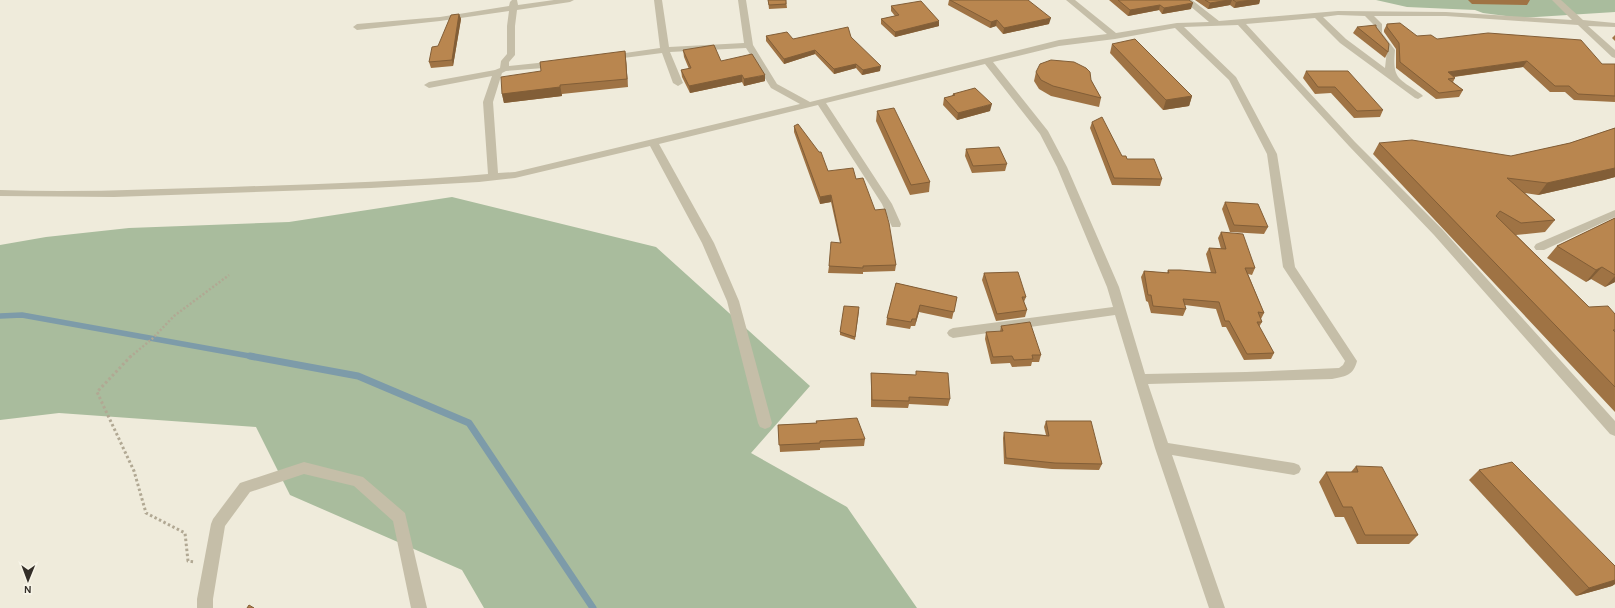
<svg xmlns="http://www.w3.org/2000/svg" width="1615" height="608" font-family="Karla,sans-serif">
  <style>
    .green { fill: #a9bc9d }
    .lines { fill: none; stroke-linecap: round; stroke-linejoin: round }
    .stream-far1 { stroke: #7d9ba9; stroke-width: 5.5 }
    .stream { stroke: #7d9ba9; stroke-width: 7 }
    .path-far1 { stroke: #b1a893; stroke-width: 2.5; stroke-dasharray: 2 2; stroke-linecap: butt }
    .path { stroke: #b1a893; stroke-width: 3; stroke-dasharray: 2.5 2.5; stroke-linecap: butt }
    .minor { fill: #c5bea8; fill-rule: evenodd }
    .wall { fill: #9f7344 }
    .shaded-wall { fill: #825e37 }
    .building { fill: #b9864f; stroke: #825e37 }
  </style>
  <rect width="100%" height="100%" fill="#efebdb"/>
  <g class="green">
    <path d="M 1376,0 L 1615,0 L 1615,12 L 1521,18 L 1483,13 L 1475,10 L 1407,7 Z"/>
    <path d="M 452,197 L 656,247 L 810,386 L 751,453 L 847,507 L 917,608 L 484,608 L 462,570 L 290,495 L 256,427 L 59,413 L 0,420 L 0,245 L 46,237 L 129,228 L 289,222 Z"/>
  </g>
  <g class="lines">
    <path class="stream-far1" d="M 0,316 L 22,315 L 255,357"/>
    <path class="stream" d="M 250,356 L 358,376 L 469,423 L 593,608"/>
    <path class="path-far1" d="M 130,357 L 152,339 L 174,316 L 229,275"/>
    <path class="path" d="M 131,356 L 97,392 L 134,471 L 146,513 L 185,533 L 188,561 L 195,562"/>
    <g class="minor">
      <path d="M 512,0 L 517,0 L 518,5 L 554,0 L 574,0 L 570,2 L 517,10 L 515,26 L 515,55 L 509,62 L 509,66 L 557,61 L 561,64 L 557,67 L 506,71 L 502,73 L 493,102 L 498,173 L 515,172 L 800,104 L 771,88 L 746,48 L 670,52 L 683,83 L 678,86 L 673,83 L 662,53 L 608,60 L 607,58 L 611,55 L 660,48 L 654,0 L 662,0 L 669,47 L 744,43 L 738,0 L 746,0 L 753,45 L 777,84 L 810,102 L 1059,40 L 1107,34 L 1066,0 L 1075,0 L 1116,33 L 1177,23 L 1209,22 L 1183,0 L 1192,0 L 1219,21 L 1338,11 L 1446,12 L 1572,20 L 1552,0 L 1561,0 L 1583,20 L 1615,23 L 1615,27 L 1588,26 L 1615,50 L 1615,58 L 1612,57 L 1578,25 L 1446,16 L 1374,16 L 1382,24 L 1382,33 L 1395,50 C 1392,80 1399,78 1421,94 L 1423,96 L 1418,99 L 1415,98 L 1340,43 L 1315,18 L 1246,24 L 1355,142 L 1442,229 L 1615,421 L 1615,436 L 1610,434 L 1434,235 L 1349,146 L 1238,25 L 1184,27 L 1236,77 L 1277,154 L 1295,267 L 1357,361 C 1353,376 1346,376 1332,379 L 1148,384 L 1168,443 L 1294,463 L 1299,465 L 1301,469 L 1299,473 L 1294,475 L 1172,455 L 1225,608 L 1209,608 L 1155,448 L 1115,315 L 953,338 L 949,336 L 947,333 L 949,330 L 953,328 L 1113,307 L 1107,287 L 1057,167 L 1040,134 L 985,64 L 826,103 L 892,204 L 901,224 L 900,227 L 892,227 L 882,204 L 818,105 L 659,144 L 714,243 L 739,301 L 772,423 L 770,427 L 765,429 L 760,427 L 758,423 L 727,301 L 702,243 L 650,146 L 515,178 L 479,182 L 371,188 L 114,197 L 0,196 L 0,190 C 77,193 153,189 230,187 C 316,184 402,182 488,174 L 483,102 L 492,76 L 429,88 L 424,85 L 429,82 L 495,70 L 500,68 L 501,61 L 507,54 L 507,26 L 509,11 L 440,21 L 357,30 L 353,27 L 357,24 L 440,17 L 509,6 L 510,2 ZM 1338,15 L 1365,16 L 1374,25 L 1374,33 L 1387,50 L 1385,68 L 1346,39 L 1323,17 ZM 1175,28 L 1229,80 L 1267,154 L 1283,267 L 1345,361 L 1343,365 L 1339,368 L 1246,372 L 1145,374 L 1119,287 L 1067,167 L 1048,131 L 993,62 L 1059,46 L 1115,39 Z"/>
      <path d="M 1615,210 L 1615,217 L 1544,250 L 1536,250 L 1534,247 L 1536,244 Z"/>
      <path d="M 304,462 L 363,477 L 405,513 L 427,608 L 411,608 L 393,521 L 354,486 L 304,474 L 250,492 L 225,526 L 213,599 L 213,608 L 197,608 L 197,599 L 211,524 L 213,519 L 240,483 Z"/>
    </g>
  </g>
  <g class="wall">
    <path d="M 768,0 L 786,0 L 787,8 L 769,9 Z"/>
    <path d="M 949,0 L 1028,0 L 1049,24 L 1003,34 L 996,26 L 990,28 L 948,5 Z"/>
    <path d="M 1109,0 L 1189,0 L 1191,9 L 1162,14 L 1159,10 L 1128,16 Z"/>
    <path d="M 1195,0 L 1260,0 L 1259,4 L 1234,8 L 1230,5 L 1208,9 Z"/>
    <path d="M 1468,0 L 1530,0 L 1527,5 L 1472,4 Z"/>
    <path d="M 891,6 L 939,26 L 895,37 L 881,24 L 881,19 L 895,16 L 891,11 Z"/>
    <path d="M 459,14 L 461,19 L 453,66 L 431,68 L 429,62 Z"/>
    <path d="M 1387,24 L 1417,36 L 1602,64 L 1615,64 L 1615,102 L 1574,100 L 1565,92 L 1550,92 L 1523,67 L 1454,77 L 1455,78 L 1453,82 L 1463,90 L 1459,97 L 1436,99 L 1396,68 L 1396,49 L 1384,32 L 1384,30 Z"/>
    <path d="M 1357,27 L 1376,27 L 1388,52 L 1385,58 L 1353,33 Z"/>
    <path d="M 1615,35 L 1615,41 L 1612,38 Z"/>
    <path d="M 766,36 L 793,39 L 851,37 L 880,71 L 862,75 L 856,68 L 834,74 L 815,54 L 784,64 L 766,41 Z"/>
    <path d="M 1112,44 L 1192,96 L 1189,106 L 1163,110 L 1110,53 Z"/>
    <path d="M 683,50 L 721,61 L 765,81 L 744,86 L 742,82 L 690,93 L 682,77 L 681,70 L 689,69 L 684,57 Z"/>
    <path d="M 625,51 L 626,60 L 628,87 L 562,94 L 562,96 L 504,103 L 502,94 L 541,71 Z"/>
    <path d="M 1306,71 L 1383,110 L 1380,117 L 1354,118 L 1331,93 L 1315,94 L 1303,78 Z"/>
    <path d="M 1036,72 L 1091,80 L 1101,98 L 1099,107 L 1051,96 L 1039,89 L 1034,81 Z"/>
    <path d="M 953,94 L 990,111 L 957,120 L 943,105 L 944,98 L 952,96 Z"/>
    <path d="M 877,111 L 930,182 L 929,192 L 910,195 L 876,121 Z"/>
    <path d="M 1092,122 L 1122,156 L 1162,179 L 1160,186 L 1112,185 L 1090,128 Z"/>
    <path d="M 794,126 L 828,171 L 856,179 L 875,210 L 896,265 L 895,271 L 863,272 L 863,274 L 828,273 L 829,266 L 840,243 L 831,202 L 820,204 L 794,132 Z"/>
    <path d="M 1615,128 L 1615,177 L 1604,180 L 1538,195 L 1525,193 L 1555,220 L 1545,232 L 1516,235 L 1589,307 L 1615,314 L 1615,412 L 1373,154 L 1379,143 L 1511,156 L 1570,143 Z"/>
    <path d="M 966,149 L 1007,164 L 1005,171 L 972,173 L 965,156 Z"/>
    <path d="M 1225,202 L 1268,227 L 1264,234 L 1230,232 L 1222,209 Z"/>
    <path d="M 1615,218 L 1615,282 L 1605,287 L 1591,279 L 1586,282 L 1547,258 L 1557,246 Z"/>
    <path d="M 1221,232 L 1255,268 L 1252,275 L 1248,274 L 1264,313 L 1261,319 L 1262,322 L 1259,327 L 1274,353 L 1271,359 L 1244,360 L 1226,327 L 1222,327 L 1216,309 L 1185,305 L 1186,309 L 1183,316 L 1151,313 L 1148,302 L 1146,301 L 1141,277 L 1144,271 L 1167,273 L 1168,270 L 1211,273 L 1206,254 L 1209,248 L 1221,249 L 1218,238 Z"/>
    <path d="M 984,273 L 1026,297 L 1024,302 L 1027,310 L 1025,317 L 996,321 L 982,280 Z"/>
    <path d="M 896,283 L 957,297 L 952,319 L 919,312 L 915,326 L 911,326 L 910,329 L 886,325 L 887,318 Z"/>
    <path d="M 859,311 L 855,340 L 840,335 L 840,332 Z"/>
    <path d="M 1001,326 L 1041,355 L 1039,362 L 1032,362 L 1031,366 L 1012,367 L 1010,363 L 991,364 L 985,339 L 986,332 L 1000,332 Z"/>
    <path d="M 916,371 L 950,399 L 948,406 L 909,404 L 908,408 L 871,407 L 871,373 L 916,375 Z"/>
    <path d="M 816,421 L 865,439 L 864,446 L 820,448 L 820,450 L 780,452 L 778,425 L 816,423 Z"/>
    <path d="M 1046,421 L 1102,464 L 1099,470 L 1052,469 L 1004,464 L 1003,438 L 1004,432 L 1046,435 L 1044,427 Z"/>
    <path d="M 1356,466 L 1418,535 L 1409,544 L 1357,544 L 1344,517 L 1335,517 L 1319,482 L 1326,472 L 1351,472 Z"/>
    <path d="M 1479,470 L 1615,566 L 1615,584 L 1612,586 L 1576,596 L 1469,480 Z"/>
  </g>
  <g class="shaded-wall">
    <path d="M 1229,0 L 1232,0 L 1230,5 L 1208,9 L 1210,3 Z"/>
    <path d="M 1252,0 L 1260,0 L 1259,4 L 1234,8 L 1236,2 Z"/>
    <path d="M 1193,3 L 1191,9 L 1162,14 L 1164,8 Z"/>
    <path d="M 1160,5 L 1159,10 L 1128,16 L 1130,10 Z"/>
    <path d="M 459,14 L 461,19 L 453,66 L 452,60 Z"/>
    <path d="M 1051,18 L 1049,24 L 1003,34 L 1004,28 Z"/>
    <path d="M 997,20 L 996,26 L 990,28 L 991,22 Z"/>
    <path d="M 939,21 L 939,26 L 895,37 L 895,32 Z"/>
    <path d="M 815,50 L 815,54 L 784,64 L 784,59 Z"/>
    <path d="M 625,51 L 626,60 L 628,87 L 627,79 Z"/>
    <path d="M 1527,61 L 1523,67 L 1444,78 L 1448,72 Z"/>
    <path d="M 856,64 L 856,68 L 834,74 L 834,69 Z"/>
    <path d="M 881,66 L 880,71 L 862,75 L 863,70 Z"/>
    <path d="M 742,75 L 742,82 L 690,93 L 689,86 Z"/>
    <path d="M 765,75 L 765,81 L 744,86 L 744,79 Z"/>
    <path d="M 560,85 L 562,96 L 504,103 L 502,94 Z"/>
    <path d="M 1192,96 L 1189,106 L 1163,110 L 1166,100 Z"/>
    <path d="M 992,104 L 990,111 L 957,120 L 958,113 Z"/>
    <path d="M 1615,168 L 1615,177 L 1604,180 L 1538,195 L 1547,183 Z"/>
    <path d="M 831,195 L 831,202 L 820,204 L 820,197 Z"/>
    <path d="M 1602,267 L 1591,279 L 1586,282 L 1596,270 Z"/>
    <path d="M 1615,276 L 1615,282 L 1605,287 Z"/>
    <path d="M 920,305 L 919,312 L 915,326 L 916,319 Z"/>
    <path d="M 1615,580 L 1615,584 L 1612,586 L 1576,596 L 1589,588 Z"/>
  </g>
  <g class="building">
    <path d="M 768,0 L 786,0 L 786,4 L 769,5 Z"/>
    <path d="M 950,0 L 1028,0 L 1051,18 L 1004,28 L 997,20 L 991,22 Z"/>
    <path d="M 1118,0 L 1189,0 L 1193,3 L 1164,8 L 1160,5 L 1130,10 Z"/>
    <path d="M 1205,0 L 1229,0 L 1210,3 Z"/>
    <path d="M 1233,0 L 1252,0 L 1236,2 Z"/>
    <path d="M 921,1 L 939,21 L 895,32 L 881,19 L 899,15 L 891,6 Z"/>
    <path d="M 459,14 L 452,60 L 429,62 L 432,47 L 438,46 L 451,15 Z"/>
    <path d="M 1400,23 L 1417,36 L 1431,35 L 1437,39 L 1488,33 L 1581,40 L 1602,64 L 1615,64 L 1615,96 L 1578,94 L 1569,86 L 1555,86 L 1527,61 L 1448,72 L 1455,78 L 1448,79 L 1463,90 L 1439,93 L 1400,62 L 1399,43 L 1387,27 L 1387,24 Z"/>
    <path d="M 1376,25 L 1376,27 L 1389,44 L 1388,52 L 1357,27 Z"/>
    <path d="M 848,27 L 851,37 L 881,66 L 863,70 L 856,64 L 834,69 L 815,50 L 784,59 L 766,36 L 787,32 L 793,39 Z"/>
    <path d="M 1135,39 L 1192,96 L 1166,100 L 1112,44 Z"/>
    <path d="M 714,45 L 721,61 L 752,54 L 765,75 L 744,79 L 742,75 L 689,86 L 681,70 L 691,68 L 683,50 Z"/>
    <path d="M 625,51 L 627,79 L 560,85 L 560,87 L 502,94 L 501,77 L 541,71 L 540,62 Z"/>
    <path d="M 1051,60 L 1074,62 L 1086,68 L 1090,72 L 1091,80 L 1101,98 L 1053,86 L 1041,80 L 1036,72 L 1040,64 Z"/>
    <path d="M 1306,71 L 1348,71 L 1383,110 L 1357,111 L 1335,87 L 1318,87 Z"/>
    <path d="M 975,88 L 992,104 L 958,113 L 944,98 L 955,95 L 953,94 Z"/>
    <path d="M 894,108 L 930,182 L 911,185 L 877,111 Z"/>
    <path d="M 1102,117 L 1122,156 L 1126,156 L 1127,159 L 1154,159 L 1162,179 L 1114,178 L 1092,122 Z"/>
    <path d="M 798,124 L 819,152 L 821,152 L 828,171 L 853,168 L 856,179 L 863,178 L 875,210 L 885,209 L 889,223 L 896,265 L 863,266 L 863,268 L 829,266 L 831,242 L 841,243 L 831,195 L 820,197 L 794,126 Z"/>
    <path d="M 1615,128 L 1615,168 L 1547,183 L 1507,178 L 1555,220 L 1521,223 L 1500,211 L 1496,216 L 1589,307 L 1608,306 L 1615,314 L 1615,330 L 1613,330 L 1615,332 L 1615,387 L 1379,143 L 1412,140 L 1511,156 L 1570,143 Z"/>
    <path d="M 999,147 L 1007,164 L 973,166 L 966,149 Z"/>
    <path d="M 1225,202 L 1258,204 L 1268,227 L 1234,225 Z"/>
    <path d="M 1615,218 L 1615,275 L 1602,267 L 1596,270 L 1557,246 Z"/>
    <path d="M 1221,232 L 1243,234 L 1255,268 L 1245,268 L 1264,313 L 1258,312 L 1262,322 L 1257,322 L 1274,353 L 1247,354 L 1229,321 L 1225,321 L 1219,302 L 1183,299 L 1186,309 L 1153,306 L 1151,295 L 1148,295 L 1144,271 L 1169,273 L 1168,270 L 1180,270 L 1216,273 L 1209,248 L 1226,249 Z"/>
    <path d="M 1018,272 L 1026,297 L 1022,297 L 1027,310 L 997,314 L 984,273 Z"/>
    <path d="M 896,283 L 957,297 L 954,312 L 920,305 L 916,319 L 912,319 L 911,322 L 887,318 Z"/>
    <path d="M 844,306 L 859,307 L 855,337 L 840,332 Z"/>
    <path d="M 1030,322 L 1041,355 L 1032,355 L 1033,359 L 1014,360 L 1012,356 L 993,357 L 986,332 L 1003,331 L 1001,326 Z"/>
    <path d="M 916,371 L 948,373 L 950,399 L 909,397 L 909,401 L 872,400 L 871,373 L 916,375 Z"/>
    <path d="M 857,418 L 865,439 L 820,441 L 820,443 L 779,445 L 778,425 L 817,423 L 816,421 Z"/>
    <path d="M 1046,421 L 1091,421 L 1102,464 L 1055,463 L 1006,458 L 1004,432 L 1049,436 Z"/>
    <path d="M 1512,462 L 1615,566 L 1615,580 L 1589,588 L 1479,470 Z"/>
    <path d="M 1356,466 L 1382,467 L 1418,535 L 1365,535 L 1352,507 L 1343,507 L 1326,472 L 1358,472 Z"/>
    <path d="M 249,605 L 254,608 L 247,608 Z"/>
  </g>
  <g transform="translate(28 580) rotate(181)" stroke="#f7f4e7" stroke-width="3" paint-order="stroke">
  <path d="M0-3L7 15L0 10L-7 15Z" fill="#332e28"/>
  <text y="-6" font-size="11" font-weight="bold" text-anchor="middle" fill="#332e28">N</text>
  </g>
</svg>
